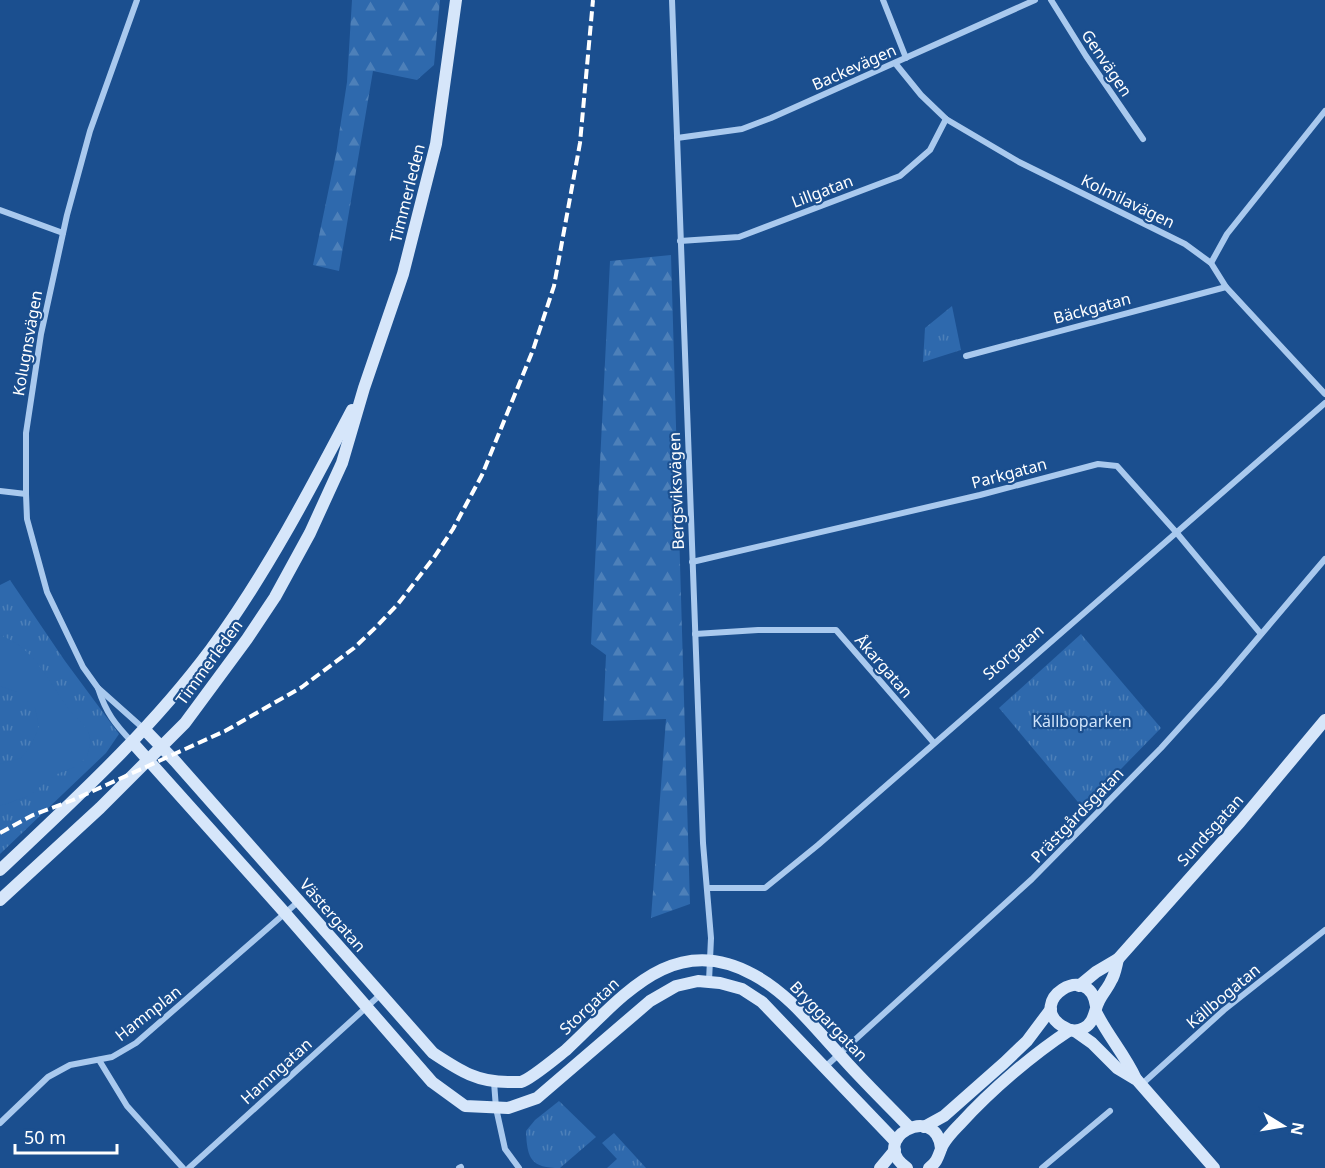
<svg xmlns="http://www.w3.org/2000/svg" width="1325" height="1168" font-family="'Noto Sans',sans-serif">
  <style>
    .grass { fill: url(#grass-tufts) }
    .forest { fill: url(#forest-firs) }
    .garden { fill: #2e69ad }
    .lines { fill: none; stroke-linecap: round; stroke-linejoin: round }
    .street { stroke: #a9c9ee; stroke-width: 6 }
    .secondary { stroke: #d6e6fa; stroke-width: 12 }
    .rail { stroke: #fff; stroke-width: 4; stroke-dasharray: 10 4.5; stroke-linecap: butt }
    .labels { text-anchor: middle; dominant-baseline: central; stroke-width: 4.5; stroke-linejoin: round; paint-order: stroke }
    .street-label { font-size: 16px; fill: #fff; stroke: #1b4f8f }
    .park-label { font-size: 16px; fill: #cfe3fa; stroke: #1b4f8f }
  </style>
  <defs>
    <pattern id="grass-tufts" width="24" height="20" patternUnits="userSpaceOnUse" patternTransform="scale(1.5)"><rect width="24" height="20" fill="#2e69ad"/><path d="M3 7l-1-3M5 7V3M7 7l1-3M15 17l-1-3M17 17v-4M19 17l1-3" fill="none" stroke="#4d80b9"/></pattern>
    <pattern id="forest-firs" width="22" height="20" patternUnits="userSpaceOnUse" patternTransform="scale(1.5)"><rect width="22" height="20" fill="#2e69ad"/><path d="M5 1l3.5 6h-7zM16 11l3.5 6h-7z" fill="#4d80b9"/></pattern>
  </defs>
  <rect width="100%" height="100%" fill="#1b4f8f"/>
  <g class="grass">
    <path d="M 952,306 L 961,350 L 923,362 L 925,328 Z"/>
    <path d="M 10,580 L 65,661 L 119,734 L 106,753 L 0,854 L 0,585 Z"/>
    <path d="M 1081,634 L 1161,728 L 1083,808 L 999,708 Z"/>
    <path d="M 559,1101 L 596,1137 L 560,1168 C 531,1168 527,1159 526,1131 L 535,1120 Z"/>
    <path d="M 614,1133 L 646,1168 L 607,1168 L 617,1159 L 602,1143 Z"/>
  </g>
  <g class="forest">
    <path d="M 352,0 L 440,0 L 434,65 L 417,80 L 373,71 L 339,271 L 313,265 L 336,154 L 347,82 Z"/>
    <path d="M 671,255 L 690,904 L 651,918 L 666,719 L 603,721 L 606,655 L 591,644 L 610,261 Z"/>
  </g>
  <path class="garden" d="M 0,635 C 38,650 48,683 72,713 C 79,721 89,727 90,739 C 91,744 88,752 87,757 L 75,767 L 57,774 L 28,796 L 0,806 L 0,764 L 21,758 L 31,746 L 39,727 L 35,708 L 17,692 L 0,686 Z"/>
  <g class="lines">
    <g class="street">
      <path d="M 137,0 L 90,131 L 67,215 L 41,334 L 26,433 L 26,494 L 27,519 L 47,592 L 83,667 L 98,688 L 144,729"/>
      <path d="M 672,0 L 703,843 L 711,938 L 709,981"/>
      <path d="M 883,0 L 906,58"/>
      <path d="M 1051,0 L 1086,56 L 1143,139"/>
      <path d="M 895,63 L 921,95 L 946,119 L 1019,162 L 1185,244 L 1211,263 L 1226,287 L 1325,394"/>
      <path d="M 677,138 L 742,129 L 771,118 L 1035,0"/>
      <path d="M 0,210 L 63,233"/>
      <path d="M 680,241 L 739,237 L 900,176 L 930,150 L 946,119"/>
      <path d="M 1211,263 L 1227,234 L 1325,111"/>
      <path d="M 966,356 L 1226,287"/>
      <path d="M 0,491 L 26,494"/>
      <path d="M 692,562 L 980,495 L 1098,464 L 1117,466 L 1176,532 L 1261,634"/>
      <path d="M 695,634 L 758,630 L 836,630 L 934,743"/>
      <path d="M 98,688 C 106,713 115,724 132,742"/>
      <path d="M 709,888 L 765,888 L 818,845 L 1325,403"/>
      <path d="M 99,1060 L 127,1106 L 183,1168"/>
      <path d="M 825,1067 L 1032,879 L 1161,748 L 1219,684 L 1325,559"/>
      <path d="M 494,1082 L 496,1108 L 505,1149 L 519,1168"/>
      <path d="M 1141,1085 L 1224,1010 L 1325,930"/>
      <path d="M 0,1123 L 48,1077 L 70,1065 L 112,1057 L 136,1043 L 299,901"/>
      <path d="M 189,1168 L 381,994"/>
      <path d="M 459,1168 L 461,1167"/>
      <path d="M 1042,1168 L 1110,1111"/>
    </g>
    <g class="secondary">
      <path d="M 144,729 L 175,761 L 433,1053 C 459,1070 476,1082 508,1082 C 512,1082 517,1082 521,1082 C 531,1079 557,1057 566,1050 C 621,999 672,929 754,975 C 789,994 813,1026 840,1055 C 862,1080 886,1103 909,1127"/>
      <path d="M 132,742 L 285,913 L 432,1082 L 465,1106 L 508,1108 L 537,1098 L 650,1001 L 676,986 L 698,981 L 720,983 L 742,989 L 762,1002 L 895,1141"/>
      <path d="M 0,870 C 74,800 150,731 211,649 C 266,574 309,492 352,410"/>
      <path d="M 0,900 L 100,808 L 185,723 L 247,639 L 275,597 L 310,533 L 342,463 L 364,388 L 403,274 L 436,144 L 456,0"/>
      <path d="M 1079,986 L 1096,972 L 1118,959 L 1240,822 L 1325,720"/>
      <path d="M 1096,1006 C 1089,959 1025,1002 1062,1026 C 1069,1031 1077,1032 1084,1028 C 1095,1022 1094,1010 1099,1001 C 1102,994 1108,988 1111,981 C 1115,975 1116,967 1118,959"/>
      <path d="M 1096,1012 C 1108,1036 1125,1055 1136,1079"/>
      <path d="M 1075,1031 L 1092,1043 L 1117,1068 L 1137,1080 L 1214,1168"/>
      <path d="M 924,1127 L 944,1116 L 1004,1063 L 1027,1041 L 1051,1009"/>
      <path d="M 880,1168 L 895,1150"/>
      <path d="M 907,1168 C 866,1140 936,1101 941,1148"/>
      <path d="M 929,1168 C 937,1162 938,1157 941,1149 C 944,1140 954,1130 961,1123 C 991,1090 1032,1055 1070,1030"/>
    </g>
    <path class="rail" d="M 0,833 L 33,815 L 73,800 L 225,731 L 302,687 L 354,648 L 376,627 L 398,604 L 435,556 L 453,529 L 482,475 L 533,350 L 554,286 L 580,143 L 593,0"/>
  </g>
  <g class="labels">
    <g class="street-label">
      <text transform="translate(1107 63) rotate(56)">Genvägen</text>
      <text transform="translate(854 67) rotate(-24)">Backevägen</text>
      <text transform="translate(822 191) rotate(-21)">Lillgatan</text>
      <text transform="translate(407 193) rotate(-76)">Timmerleden</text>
      <text transform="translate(1128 201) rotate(26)">Kolmilavägen</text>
      <text transform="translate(1092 308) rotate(-15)">Bäckgatan</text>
      <text transform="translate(27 343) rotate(-80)">Kolugnsvägen</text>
      <text transform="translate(1009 473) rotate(-15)">Parkgatan</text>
      <text transform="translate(676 491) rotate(-92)">Bergsviksvägen</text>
      <text transform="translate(1013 652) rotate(-41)">Storgatan</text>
      <text transform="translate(209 662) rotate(-54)">Timmerleden</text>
      <text transform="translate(884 666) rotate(49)">Åkargatan</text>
      <text transform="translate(1077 815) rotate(-46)">Prästgårdsgatan</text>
      <text transform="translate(1210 830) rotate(-48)">Sundsgatan</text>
      <text transform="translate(333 915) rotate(49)">Västergatan</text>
      <text transform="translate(1223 996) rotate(-40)">Källbogatan</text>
      <text transform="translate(589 1006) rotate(-43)">Storgatan</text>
      <text transform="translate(148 1013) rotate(-38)">Hamnplan</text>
      <text transform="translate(829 1021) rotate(46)">Bryggargatan</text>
      <text transform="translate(276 1071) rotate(-42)">Hamngatan</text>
    </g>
    <g class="park-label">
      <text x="1082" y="721">Källboparken</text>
    </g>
  </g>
  <g transform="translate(1283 1126) rotate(101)" stroke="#1b4f8f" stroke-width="4.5" paint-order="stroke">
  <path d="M0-4.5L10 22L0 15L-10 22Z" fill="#ffffff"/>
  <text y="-9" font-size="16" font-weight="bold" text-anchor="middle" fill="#ffffff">N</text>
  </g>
  <path d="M15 1144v9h102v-9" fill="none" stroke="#ffffff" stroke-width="3"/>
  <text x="24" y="1144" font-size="18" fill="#ffffff" stroke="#1b4f8f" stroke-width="4.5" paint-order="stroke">50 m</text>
</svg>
